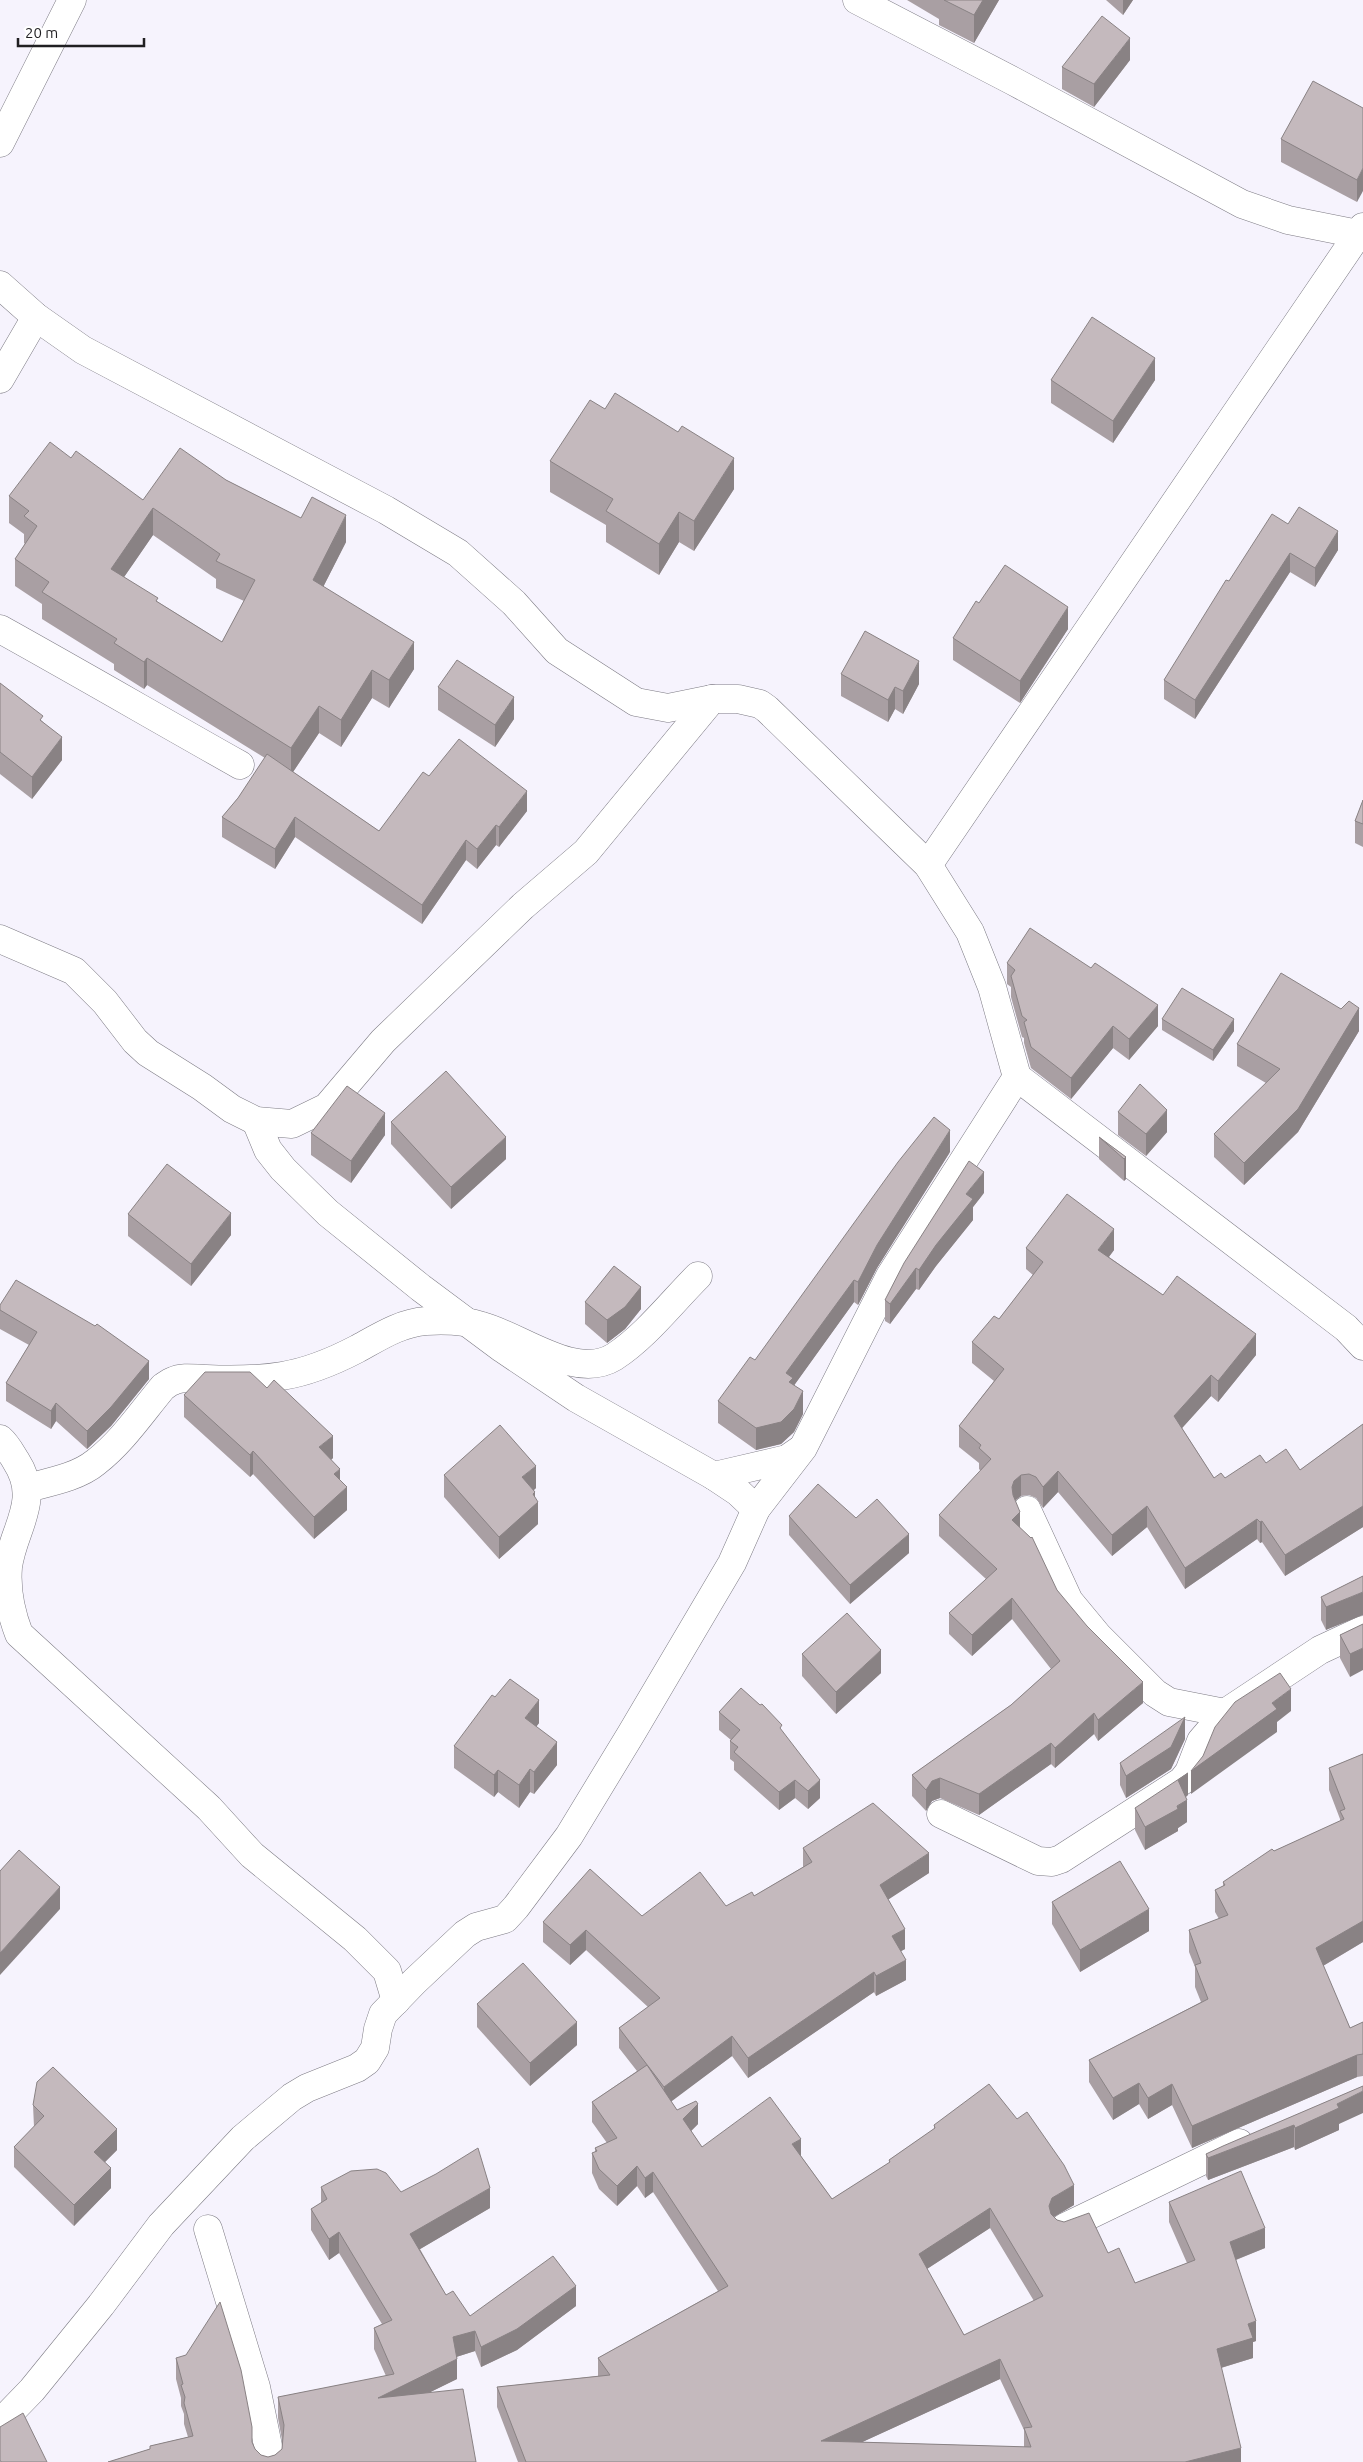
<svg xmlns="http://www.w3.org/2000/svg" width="1363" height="2462" font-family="Ubuntu,sans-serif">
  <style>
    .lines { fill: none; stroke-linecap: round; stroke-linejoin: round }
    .minor-casing { stroke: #7d7b84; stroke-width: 29 }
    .minor { stroke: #fff; stroke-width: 28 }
    .wall { fill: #a99fa3; fill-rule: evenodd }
    .shaded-wall { fill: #898284 }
    .building { fill: #c4b9bd; stroke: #898284; fill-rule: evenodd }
  </style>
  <rect width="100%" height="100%" fill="#f6f3fd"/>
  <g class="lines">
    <g class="minor-casing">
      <g id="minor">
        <path d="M 857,0 L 1013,81 L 1242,204 L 1288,220 L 1358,234"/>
        <path d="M 0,143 L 72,0"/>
        <path d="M 0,285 L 36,317 L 83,350 L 386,510 L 458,553 L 514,603 L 557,651 L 636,702 L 668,708 L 712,699 L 738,699 L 760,704 L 767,709 L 928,865 L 970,932 L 992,987 L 1017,1077 L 1346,1328 L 1363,1346"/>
        <path d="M 0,379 L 36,317"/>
        <path d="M 0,629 C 81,674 160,720 240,765"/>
        <path d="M 928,865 L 1363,227"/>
        <path d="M 0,939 L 74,971 L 105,1002 L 135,1041 L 148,1053 L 202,1087 L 232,1109 L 256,1121 L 292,1124 L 327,1107 L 383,1041 L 523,906 L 586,852 L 712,699"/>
        <path d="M 256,1121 L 268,1150 L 283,1169 L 328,1213 L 421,1288 L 503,1349 L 576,1398 L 714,1476 L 738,1492 L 756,1509"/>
        <path d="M 0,1439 C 7,1445 11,1453 16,1461 C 42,1501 13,1528 8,1567 C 6,1591 11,1613 19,1634 L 209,1808 L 252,1855 L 355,1939 L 387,1971 L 396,2001"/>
        <path d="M 714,1476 L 787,1459 L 800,1450"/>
        <path d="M 27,1488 C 50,1482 78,1477 96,1462 C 122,1442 142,1412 163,1387 C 166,1385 170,1382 173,1381 C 183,1376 196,1379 206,1379 C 231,1380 258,1380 282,1376 C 307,1372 334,1361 357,1349 C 379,1337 400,1323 426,1321 C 445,1320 464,1320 482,1326 C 520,1336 575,1381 614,1357 C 646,1336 671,1303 698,1276"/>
        <path d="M 1027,1510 L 1069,1601 L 1098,1636 L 1155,1693 L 1169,1702 L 1225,1713"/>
        <path d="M 941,1814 L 1038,1861 L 1052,1862 L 1061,1859 L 1182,1781 L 1189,1772 L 1201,1741 L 1225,1713 L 1320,1650 L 1363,1630"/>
        <path d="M 1065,2227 L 1239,2143"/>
        <path d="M 208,2229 L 256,2387 L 268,2446 L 268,2462"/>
        <path d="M 0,2423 L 32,2390 L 101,2305 L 161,2225 L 243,2138 L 292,2097 L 307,2088 L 357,2068 L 367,2061 L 375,2048 L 378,2029 L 383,2014 L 415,1981 L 465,1934 L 476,1927 L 505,1919 L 516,1907 L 569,1836 L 631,1734 L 732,1563 L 756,1509 L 803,1448 L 890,1276 L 1017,1077"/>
      </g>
    </g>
    <use href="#minor" class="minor"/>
  </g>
  <g class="wall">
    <path d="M 907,0 L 999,0 L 974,43 L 939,25 L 939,19 Z"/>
    <path d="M 1106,0 L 1133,0 L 1123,15 Z"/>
    <path d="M 1130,60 L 1094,107 L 1062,89 L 1062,67 Z"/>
    <path d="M 1363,108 L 1357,202 L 1281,162 L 1281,139 Z"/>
    <path d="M 1051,380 L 1155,380 L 1113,443 L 1051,403 Z"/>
    <path d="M 71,458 L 143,500 L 226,480 L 346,542 L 323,587 L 414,669 L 389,708 L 372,698 L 341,747 L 319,733 L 293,772 L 379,831 L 429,776 L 527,811 L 499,847 L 496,845 L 477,869 L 466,860 L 422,924 L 295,837 L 275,869 L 222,837 L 222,817 L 238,798 L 265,758 L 147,685 L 144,689 L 114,670 L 114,664 L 42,619 L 42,604 L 15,586 L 15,559 L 25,544 L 24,543 L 24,534 L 9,523 L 9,496 ZM 153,535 L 216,579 L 216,588 L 244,601 L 222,642 L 158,602 L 124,577 Z"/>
    <path d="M 550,461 L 734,489 L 694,551 L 679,542 L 659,575 L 606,542 L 606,525 L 550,492 Z"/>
    <path d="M 1288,524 L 1338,550 L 1315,587 L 1290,572 L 1195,719 L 1164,699 L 1164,680 L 1229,581 Z"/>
    <path d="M 979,603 L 1068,629 L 1020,703 L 953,660 L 953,638 Z"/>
    <path d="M 841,674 L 919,684 L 903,714 L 895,709 L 888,722 L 841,696 Z"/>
    <path d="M 0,683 L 43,722 L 62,760 L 32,799 L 0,774 Z"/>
    <path d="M 438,687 L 514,719 L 495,747 L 438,710 Z"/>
    <path d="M 1363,800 L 1363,847 L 1355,843 L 1355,821 Z"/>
    <path d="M 1007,963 L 1158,1026 L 1129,1060 L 1113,1048 L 1071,1099 L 1031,1068 L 1024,1043 L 1024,1038 L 1022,1037 L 1011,997 L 1011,987 L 1007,984 Z"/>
    <path d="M 1341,1009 L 1359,1031 L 1298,1132 L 1244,1185 L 1214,1157 L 1214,1134 L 1266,1083 L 1237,1066 L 1237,1044 Z"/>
    <path d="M 1162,1019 L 1234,1031 L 1213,1061 L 1162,1030 Z"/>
    <path d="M 1118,1112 L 1167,1132 L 1146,1156 L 1118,1135 Z"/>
    <path d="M 391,1122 L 506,1159 L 451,1209 L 391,1144 Z"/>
    <path d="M 311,1133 L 385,1135 L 351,1183 L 311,1155 Z"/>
    <path d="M 1099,1137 L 1126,1157 L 1126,1179 L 1124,1181 L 1099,1159 Z"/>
    <path d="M 950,1152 L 877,1268 L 858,1305 L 854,1302 L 794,1385 L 803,1414 L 794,1432 L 781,1444 L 756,1450 L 718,1423 L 718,1401 L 755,1360 Z"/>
    <path d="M 984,1193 L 973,1207 L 973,1220 L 936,1266 L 919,1290 L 916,1289 L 890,1324 L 885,1321 L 885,1300 Z"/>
    <path d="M 128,1214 L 231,1235 L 191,1286 L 128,1236 Z"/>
    <path d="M 1026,1248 L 1114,1250 L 1109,1257 L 1163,1295 L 1256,1355 L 1218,1402 L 1211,1396 L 1182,1428 L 1214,1478 L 1225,1478 L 1266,1463 L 1300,1470 L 1363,1424 L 1363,1527 L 1285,1576 L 1262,1542 L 1260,1543 L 1257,1539 L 1185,1589 L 1147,1527 L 1112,1556 L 1058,1492 L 1043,1508 L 1036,1498 L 1029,1495 L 1021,1496 L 1015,1501 L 1020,1528 L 1057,1590 L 1143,1703 L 1098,1741 L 1094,1734 L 1055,1768 L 1051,1764 L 979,1815 L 940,1798 L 932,1801 L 926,1811 L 912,1796 L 912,1775 L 1011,1705 L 1051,1669 L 1012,1619 L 972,1656 L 949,1634 L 949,1613 L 986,1579 L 939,1536 L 939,1515 L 981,1471 L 979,1469 L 979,1463 L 959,1447 L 959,1426 L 994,1381 L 972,1363 L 972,1342 L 999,1319 L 1033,1275 L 1026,1269 Z"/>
    <path d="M 585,1302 L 641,1309 L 625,1329 L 607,1343 L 585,1324 Z"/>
    <path d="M 0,1305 L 149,1379 L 111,1426 L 87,1449 L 56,1421 L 51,1429 L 6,1401 L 6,1383 L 29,1345 L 0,1329 Z"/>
    <path d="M 184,1395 L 333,1458 L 331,1460 L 340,1480 L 347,1510 L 314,1539 L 253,1474 L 250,1477 L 184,1417 Z"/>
    <path d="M 444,1475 L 536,1488 L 534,1490 L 535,1498 L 538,1524 L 499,1559 L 444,1497 Z"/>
    <path d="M 789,1516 L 856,1518 L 909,1553 L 850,1604 L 789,1535 Z"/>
    <path d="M 1363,1576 L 1326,1630 L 1321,1620 L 1321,1597 Z"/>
    <path d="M 1363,1624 L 1350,1677 L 1340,1658 L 1340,1635 Z"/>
    <path d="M 802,1654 L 881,1673 L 836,1714 L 802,1676 Z"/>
    <path d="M 495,1697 L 539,1723 L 536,1727 L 557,1765 L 534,1794 L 530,1792 L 519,1808 L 498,1792 L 494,1797 L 454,1768 L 454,1746 Z"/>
    <path d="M 719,1712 L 782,1731 L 820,1798 L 808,1809 L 795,1798 L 779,1810 L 734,1770 L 734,1762 L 730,1759 L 730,1741 L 731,1740 L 719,1730 Z"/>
    <path d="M 1185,1739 L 1171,1769 L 1126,1798 L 1120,1785 L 1120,1763 Z"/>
    <path d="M 1363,1754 L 1363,1942 L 1323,1966 L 1350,2028 L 1363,2022 L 1363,2076 L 1357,2077 L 1192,2148 L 1172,2105 L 1148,2119 L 1139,2104 L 1113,2120 L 1089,2082 L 1089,2060 L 1201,2002 L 1195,1987 L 1195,1967 L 1189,1952 L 1189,1930 L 1219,1919 L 1215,1912 L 1215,1890 L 1223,1886 L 1223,1882 L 1274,1851 L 1340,1821 L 1340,1819 L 1329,1790 L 1329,1768 Z"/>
    <path d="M 1188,1795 L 1186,1797 L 1187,1822 L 1178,1828 L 1178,1831 L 1145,1850 L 1135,1830 L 1135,1808 Z"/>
    <path d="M 803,1848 L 929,1873 L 888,1899 L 905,1949 L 901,1951 L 906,1980 L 876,1996 L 874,1992 L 748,2078 L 732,2056 L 671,2101 L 677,2110 L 698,2124 L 691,2131 L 702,2147 L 801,2156 L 832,2199 L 889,2163 L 889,2160 L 934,2129 L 934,2125 L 1074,2205 L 1054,2217 L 1057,2220 L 1108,2253 L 1135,2283 L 1187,2263 L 1169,2222 L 1169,2202 L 1265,2248 L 1236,2260 L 1256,2341 L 1253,2342 L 1253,2358 L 1221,2368 L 1241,2462 L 518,2462 L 497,2407 L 497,2387 L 598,2376 L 598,2358 L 718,2291 L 653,2192 L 645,2198 L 637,2186 L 617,2206 L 599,2189 L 592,2173 L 592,2153 L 595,2152 L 595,2148 L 607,2143 L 592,2122 L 592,2102 L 637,2071 L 619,2048 L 619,2028 L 648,2007 L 586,1950 L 570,1965 L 543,1942 L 543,1922 L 642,1916 L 726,1906 L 754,1896 L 803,1867 ZM 990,2228 L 1034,2301 L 964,2335 L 927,2269 ZM 1000,2379 L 1024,2430 L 1024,2447 L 862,2442 Z"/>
    <path d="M 1052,1902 L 1149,1931 L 1080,1972 L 1052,1924 Z"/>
    <path d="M 477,2004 L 577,2045 L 530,2086 L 477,2027 Z"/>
    <path d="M 1363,2086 L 1339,2124 L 1339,2130 L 1295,2150 L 1294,2147 L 1208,2180 L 1206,2176 L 1206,2154 Z"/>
    <path d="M 33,2105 L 117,2150 L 105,2162 L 111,2188 L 74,2226 L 14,2167 L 14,2147 L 34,2127 Z"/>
    <path d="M 321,2187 L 401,2192 L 490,2208 L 420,2249 L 446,2295 L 470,2316 L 576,2306 L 517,2350 L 481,2367 L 475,2351 L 456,2357 L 457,2379 L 430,2392 L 476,2462 L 108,2462 L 150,2449 L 150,2446 L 188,2437 L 184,2424 L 184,2414 L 181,2406 L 181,2398 L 176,2379 L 176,2358 L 252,2442 L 255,2449 L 261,2455 L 268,2457 L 275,2455 L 282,2449 L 282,2440 L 278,2418 L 278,2397 L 386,2376 L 374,2349 L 374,2328 L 382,2324 L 339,2253 L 329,2260 L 311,2230 L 311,2209 L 321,2203 Z"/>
  </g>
  <g class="shaded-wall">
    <path d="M 983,0 L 999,0 L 974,43 L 974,15 Z"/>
    <path d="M 1123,0 L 1133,0 L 1123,15 Z"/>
    <path d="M 1130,38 L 1130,60 L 1094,107 L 1094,84 Z"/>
    <path d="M 1363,168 L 1363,191 L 1357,202 L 1357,180 Z"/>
    <path d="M 1155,358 L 1155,380 L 1113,443 L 1113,421 Z"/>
    <path d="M 734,458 L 734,489 L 694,551 L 694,521 Z"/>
    <path d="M 153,508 L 153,535 L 111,596 L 111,569 Z"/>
    <path d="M 679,512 L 679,542 L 659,575 L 659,544 Z"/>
    <path d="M 346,515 L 346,542 L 313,607 L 313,580 Z"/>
    <path d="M 1338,531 L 1338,550 L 1315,587 L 1315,568 Z"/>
    <path d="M 1290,553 L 1290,572 L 1195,719 L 1195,700 Z"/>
    <path d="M 1068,607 L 1068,629 L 1020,703 L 1020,681 Z"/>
    <path d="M 414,642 L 414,669 L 389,708 L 389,680 Z"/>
    <path d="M 147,658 L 147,685 L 144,689 L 144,662 Z"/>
    <path d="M 919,661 L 919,684 L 903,714 L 903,691 Z"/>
    <path d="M 372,670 L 372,698 L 341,747 L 341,720 Z"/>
    <path d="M 895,687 L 895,709 L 888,722 L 888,700 Z"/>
    <path d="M 514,697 L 514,719 L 495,747 L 495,725 Z"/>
    <path d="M 319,706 L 319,733 L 291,775 L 291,748 Z"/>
    <path d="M 62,737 L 62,760 L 32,799 L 32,777 Z"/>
    <path d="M 527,791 L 527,811 L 499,847 L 499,827 Z"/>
    <path d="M 295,817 L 295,837 L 275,869 L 275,849 Z"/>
    <path d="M 496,825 L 496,845 L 477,869 L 477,849 Z"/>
    <path d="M 466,840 L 466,860 L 422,924 L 422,905 Z"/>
    <path d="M 1158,1005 L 1158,1026 L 1129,1060 L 1129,1039 Z"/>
    <path d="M 1359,1008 L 1359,1031 L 1298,1132 L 1244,1185 L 1244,1163 Z"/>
    <path d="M 1234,1019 L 1234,1031 L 1213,1061 L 1213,1050 Z"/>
    <path d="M 1113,1026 L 1113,1048 L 1071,1099 L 1071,1078 Z"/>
    <path d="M 1167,1110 L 1167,1132 L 1146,1156 L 1146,1134 Z"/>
    <path d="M 385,1113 L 385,1135 L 351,1183 L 351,1161 Z"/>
    <path d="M 950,1130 L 950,1152 L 877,1268 L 858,1305 L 858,1282 L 877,1245 Z"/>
    <path d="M 506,1137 L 506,1159 L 451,1209 L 451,1187 Z"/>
    <path d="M 1126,1157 L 1126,1179 L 1124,1181 L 1124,1159 Z"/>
    <path d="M 984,1172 L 984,1193 L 973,1207 L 973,1220 L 936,1266 L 919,1290 L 919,1270 L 966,1194 Z"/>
    <path d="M 231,1213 L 231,1235 L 191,1286 L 191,1264 Z"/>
    <path d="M 1114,1229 L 1114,1250 L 1098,1271 L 1098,1250 Z"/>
    <path d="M 916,1268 L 916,1289 L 890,1324 L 890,1304 Z"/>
    <path d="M 854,1280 L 854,1302 L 793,1387 L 793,1400 L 786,1373 Z"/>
    <path d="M 641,1287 L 641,1309 L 625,1329 L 607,1343 L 607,1320 Z"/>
    <path d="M 1256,1334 L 1256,1355 L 1218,1402 L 1218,1381 Z"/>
    <path d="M 149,1361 L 149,1379 L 111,1426 L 87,1449 L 87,1431 Z"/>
    <path d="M 1211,1375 L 1211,1396 L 1174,1437 L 1174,1416 Z"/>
    <path d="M 803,1391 L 803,1414 L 794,1432 L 781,1444 L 756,1450 L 756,1428 Z"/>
    <path d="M 56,1403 L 56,1421 L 51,1429 L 51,1411 Z"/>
    <path d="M 333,1436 L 333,1458 L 319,1470 L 319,1447 Z"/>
    <path d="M 253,1451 L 253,1474 L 250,1477 L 250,1455 Z"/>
    <path d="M 536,1466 L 536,1488 L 522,1500 L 522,1477 Z"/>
    <path d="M 340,1469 L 340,1491 L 334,1474 Z"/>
    <path d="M 1058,1471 L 1058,1492 L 1043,1508 L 1043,1487 Z"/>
    <path d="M 1021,1475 L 1021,1496 L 1014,1501 L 1012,1487 L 1014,1481 Z"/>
    <path d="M 347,1487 L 347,1510 L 314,1539 L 314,1517 Z"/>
    <path d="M 535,1492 L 535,1504 L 538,1502 L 538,1524 L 499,1559 L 499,1537 Z"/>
    <path d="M 1147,1506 L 1147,1527 L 1112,1556 L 1112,1535 Z"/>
    <path d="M 1363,1506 L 1363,1527 L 1285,1576 L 1285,1555 Z"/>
    <path d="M 1020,1512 L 1020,1533 L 1012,1520 Z"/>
    <path d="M 1257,1519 L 1257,1539 L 1185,1589 L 1185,1568 Z"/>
    <path d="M 1262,1521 L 1262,1542 L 1260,1543 L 1260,1522 Z"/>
    <path d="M 909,1534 L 909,1553 L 850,1604 L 850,1585 Z"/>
    <path d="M 1363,1592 L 1363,1615 L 1326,1630 L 1326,1607 Z"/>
    <path d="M 1012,1598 L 1012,1619 L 972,1656 L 972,1635 Z"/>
    <path d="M 1363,1648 L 1363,1670 L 1350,1677 L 1350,1654 Z"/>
    <path d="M 881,1650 L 881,1673 L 836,1714 L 836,1692 Z"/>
    <path d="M 1143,1682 L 1143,1703 L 1098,1741 L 1098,1720 Z"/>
    <path d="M 1291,1689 L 1291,1711 L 1277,1722 L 1277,1732 L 1191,1794 L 1191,1771 L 1272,1703 Z"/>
    <path d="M 539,1700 L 539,1723 L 525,1741 L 525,1718 Z"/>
    <path d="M 1094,1713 L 1094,1734 L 1055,1768 L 1055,1748 Z"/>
    <path d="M 1185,1717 L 1185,1739 L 1171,1769 L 1126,1798 L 1126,1776 Z"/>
    <path d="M 557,1742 L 557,1765 L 534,1794 L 534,1772 Z"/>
    <path d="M 1051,1743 L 1051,1764 L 979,1815 L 979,1794 Z"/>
    <path d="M 530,1769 L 530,1792 L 519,1808 L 519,1785 Z"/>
    <path d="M 498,1770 L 498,1792 L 494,1797 L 494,1775 Z"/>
    <path d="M 1188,1773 L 1188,1795 L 1178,1803 L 1178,1780 Z"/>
    <path d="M 940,1778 L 940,1798 L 932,1801 L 926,1811 L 926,1790 L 932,1781 Z"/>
    <path d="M 795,1780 L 795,1798 L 779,1810 L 779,1792 Z"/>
    <path d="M 820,1780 L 820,1798 L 808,1809 L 808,1791 Z"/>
    <path d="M 1187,1800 L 1187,1822 L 1178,1828 L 1178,1831 L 1145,1850 L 1145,1827 Z"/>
    <path d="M 929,1853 L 929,1873 L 880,1905 L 880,1885 Z"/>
    <path d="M 60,1887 L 60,1909 L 0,1975 L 0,1953 Z"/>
    <path d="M 1149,1909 L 1149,1931 L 1080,1972 L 1080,1950 Z"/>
    <path d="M 1363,1921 L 1363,1942 L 1316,1970 L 1316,1948 Z"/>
    <path d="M 905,1929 L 905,1949 L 892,1956 L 892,1936 Z"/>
    <path d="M 586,1930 L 586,1950 L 570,1965 L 570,1945 Z"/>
    <path d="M 906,1960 L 906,1980 L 876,1996 L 876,1976 Z"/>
    <path d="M 874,1972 L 874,1992 L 748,2078 L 748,2058 Z"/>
    <path d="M 577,2022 L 577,2045 L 530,2086 L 530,2063 Z"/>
    <path d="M 732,2036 L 732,2056 L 664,2107 L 664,2087 Z"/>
    <path d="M 1357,2055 L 1357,2077 L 1192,2148 L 1192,2126 Z"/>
    <path d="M 1139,2083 L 1139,2104 L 1113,2120 L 1113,2098 Z"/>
    <path d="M 1172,2084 L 1172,2105 L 1148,2119 L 1148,2098 Z"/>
    <path d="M 1363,2091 L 1363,2113 L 1339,2124 L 1339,2130 L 1295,2150 L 1295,2128 L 1337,2104 Z"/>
    <path d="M 698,2104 L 698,2124 L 683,2139 L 683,2119 Z"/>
    <path d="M 1294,2125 L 1294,2147 L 1208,2180 L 1208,2158 Z"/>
    <path d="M 117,2129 L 117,2150 L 94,2173 L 94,2152 Z"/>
    <path d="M 801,2139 L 801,2159 L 792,2144 Z"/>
    <path d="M 637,2166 L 637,2186 L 617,2206 L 617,2186 Z"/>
    <path d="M 111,2168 L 111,2188 L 74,2226 L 74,2205 Z"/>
    <path d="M 653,2172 L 653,2192 L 645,2198 L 645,2178 Z"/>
    <path d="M 1074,2185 L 1074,2205 L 1052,2218 L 1049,2206 L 1052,2198 Z"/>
    <path d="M 490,2188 L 490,2208 L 410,2255 L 410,2234 Z"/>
    <path d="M 990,2208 L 990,2228 L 919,2274 L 919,2254 Z"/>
    <path d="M 1265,2228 L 1265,2248 L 1230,2262 L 1230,2242 Z"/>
    <path d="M 339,2232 L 339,2253 L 329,2260 L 329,2239 Z"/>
    <path d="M 576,2286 L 576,2306 L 517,2350 L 481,2367 L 481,2347 Z"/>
    <path d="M 1256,2321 L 1256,2341 L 1253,2342 L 1253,2358 L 1217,2369 L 1217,2349 L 1248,2324 Z"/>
    <path d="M 475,2331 L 475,2351 L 453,2358 L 453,2337 Z"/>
    <path d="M 457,2359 L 457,2379 L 378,2418 L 378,2398 Z"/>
    <path d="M 1000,2359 L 1000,2379 L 821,2461 L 821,2441 Z"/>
    <path d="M 1241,2448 L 1241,2462 L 1185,2462 Z"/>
  </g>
  <g class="building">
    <path d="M 944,0 L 983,0 L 974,15 Z"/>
    <path d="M 1102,16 L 1130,38 L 1094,84 L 1062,67 Z"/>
    <path d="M 1313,81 L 1363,108 L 1363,168 L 1357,180 L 1281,139 Z"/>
    <path d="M 1092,317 L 1155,358 L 1113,421 L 1051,380 Z"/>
    <path d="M 615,393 L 678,432 L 682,426 L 734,458 L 694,521 L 679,512 L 659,544 L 606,511 L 613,499 L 550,461 L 590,400 L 605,409 Z"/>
    <path d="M 50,442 L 71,458 L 76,451 L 143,500 L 180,448 L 226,480 L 301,518 L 312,497 L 346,515 L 313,580 L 414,642 L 389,680 L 372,670 L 341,720 L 319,706 L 291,748 L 147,658 L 144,662 L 114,643 L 117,639 L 42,592 L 49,582 L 15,559 L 37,526 L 24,516 L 29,511 L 9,496 ZM 153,508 L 220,554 L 216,561 L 255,580 L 222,642 L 156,601 L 158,598 L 111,569 Z"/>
    <path d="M 1299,507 L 1338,531 L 1315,568 L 1290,553 L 1195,700 L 1164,680 L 1226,580 L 1229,581 L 1272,514 L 1288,524 Z"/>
    <path d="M 1005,565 L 1068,607 L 1020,681 L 953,638 L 976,601 L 979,603 Z"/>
    <path d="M 865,631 L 919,661 L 903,691 L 895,687 L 888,700 L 841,674 Z"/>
    <path d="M 457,660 L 514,697 L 495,725 L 438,687 Z"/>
    <path d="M 0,683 L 43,716 L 40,720 L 62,737 L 32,777 L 0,752 Z"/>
    <path d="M 459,739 L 527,791 L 499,827 L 496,825 L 477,849 L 466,840 L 422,905 L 295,817 L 275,849 L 222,817 L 238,798 L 267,754 L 379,831 L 423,772 L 429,776 Z"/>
    <path d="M 1363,800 L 1363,824 L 1355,821 Z"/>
    <path d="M 1030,928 L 1091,968 L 1095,963 L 1158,1005 L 1129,1039 L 1113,1026 L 1071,1078 L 1031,1047 L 1024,1022 L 1027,1020 L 1022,1016 L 1011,976 L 1015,970 L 1007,963 Z"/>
    <path d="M 1281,973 L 1341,1009 L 1349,1001 L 1359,1008 L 1298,1109 L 1244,1163 L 1214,1134 L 1280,1069 L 1237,1044 Z"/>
    <path d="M 1182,988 L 1234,1019 L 1213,1050 L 1162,1019 Z"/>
    <path d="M 446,1071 L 506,1137 L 451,1187 L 391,1122 Z"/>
    <path d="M 1140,1084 L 1167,1110 L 1146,1134 L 1118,1112 Z"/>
    <path d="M 347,1086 L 385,1113 L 351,1161 L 311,1133 Z"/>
    <path d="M 934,1117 L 950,1130 L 877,1245 L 858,1282 L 854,1280 L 786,1373 L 793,1378 L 789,1382 L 803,1391 L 794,1409 L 781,1422 L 756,1428 L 718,1401 L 750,1357 L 755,1360 L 898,1162 Z"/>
    <path d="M 1099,1137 L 1126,1157 L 1124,1159 Z"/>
    <path d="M 969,1161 L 984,1172 L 966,1194 L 973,1199 L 936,1245 L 919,1270 L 916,1268 L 890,1304 L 885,1300 L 904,1263 Z"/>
    <path d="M 167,1164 L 231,1213 L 191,1264 L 128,1214 Z"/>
    <path d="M 1067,1194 L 1114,1229 L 1098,1250 L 1163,1295 L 1177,1276 L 1256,1334 L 1218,1381 L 1211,1375 L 1174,1416 L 1214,1478 L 1221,1473 L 1225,1478 L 1260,1455 L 1266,1463 L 1286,1449 L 1300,1470 L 1363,1424 L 1363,1506 L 1285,1555 L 1262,1521 L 1260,1522 L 1257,1519 L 1185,1568 L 1147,1506 L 1112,1535 L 1058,1471 L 1043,1487 L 1036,1477 L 1029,1474 L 1021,1475 L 1014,1481 L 1012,1487 L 1013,1495 L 1020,1512 L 1012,1520 L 1031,1538 L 1032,1537 L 1057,1590 L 1087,1626 L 1143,1682 L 1098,1720 L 1094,1713 L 1055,1748 L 1051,1743 L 979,1794 L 940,1778 L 932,1781 L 926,1790 L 912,1775 L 1011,1705 L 1060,1661 L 1012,1598 L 972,1635 L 949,1613 L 997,1569 L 939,1515 L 991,1459 L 979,1448 L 981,1445 L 959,1426 L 1004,1369 L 972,1342 L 994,1316 L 999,1319 L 1043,1262 L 1026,1248 Z"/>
    <path d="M 614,1266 L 641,1287 L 625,1307 L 607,1320 L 585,1302 Z"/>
    <path d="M 16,1280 L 95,1326 L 97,1324 L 149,1361 L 111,1407 L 87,1431 L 56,1403 L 51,1411 L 6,1383 L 37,1332 L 0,1310 L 0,1305 Z"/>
    <path d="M 205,1372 L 250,1372 L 267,1388 L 274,1380 L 333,1436 L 319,1447 L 340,1469 L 334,1474 L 347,1487 L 314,1517 L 253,1451 L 250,1455 L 184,1395 Z"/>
    <path d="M 500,1425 L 536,1466 L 522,1477 L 535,1492 L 533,1494 L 538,1502 L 499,1537 L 444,1475 Z"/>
    <path d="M 818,1484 L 856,1518 L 877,1499 L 909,1534 L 850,1585 L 789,1516 Z"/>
    <path d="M 1363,1576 L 1363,1592 L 1326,1607 L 1321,1597 Z"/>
    <path d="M 847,1613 L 881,1650 L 836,1692 L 802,1654 Z"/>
    <path d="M 1363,1624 L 1363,1648 L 1350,1654 L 1340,1635 Z"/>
    <path d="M 1280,1673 L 1291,1689 L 1272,1703 L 1277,1709 L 1191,1771 L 1203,1756 L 1215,1727 L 1235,1702 Z"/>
    <path d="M 510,1679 L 539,1700 L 525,1718 L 557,1742 L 534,1772 L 530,1769 L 519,1785 L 498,1770 L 494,1775 L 454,1746 L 492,1695 L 495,1697 Z"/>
    <path d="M 741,1688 L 760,1705 L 762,1704 L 782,1725 L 780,1728 L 820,1780 L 808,1791 L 795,1780 L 779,1792 L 734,1752 L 738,1747 L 730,1741 L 740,1730 L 719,1712 Z"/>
    <path d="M 1185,1717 L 1171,1747 L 1126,1776 L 1120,1763 Z"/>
    <path d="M 1363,1754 L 1363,1921 L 1316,1948 L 1350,2028 L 1363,2022 L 1363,2054 L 1357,2055 L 1192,2126 L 1172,2084 L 1148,2098 L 1139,2083 L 1113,2098 L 1089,2060 L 1208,1999 L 1195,1965 L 1201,1963 L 1189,1930 L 1228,1915 L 1215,1890 L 1225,1885 L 1223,1882 L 1272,1849 L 1274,1851 L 1344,1819 L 1340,1811 L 1345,1809 L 1329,1768 Z"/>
    <path d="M 1188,1773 L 1178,1780 L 1187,1800 L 1177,1806 L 1178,1809 L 1145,1827 L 1135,1808 Z"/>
    <path d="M 873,1803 L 929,1853 L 880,1885 L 905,1929 L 892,1936 L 906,1960 L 876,1976 L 874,1972 L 748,2058 L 732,2036 L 664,2087 L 619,2028 L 660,1998 L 586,1930 L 570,1945 L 543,1922 L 590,1869 L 642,1916 L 700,1872 L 726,1906 L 752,1892 L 754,1896 L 812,1862 L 803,1848 Z"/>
    <path d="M 19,1850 L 60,1887 L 0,1953 L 0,1871 Z"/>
    <path d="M 1120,1861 L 1149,1909 L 1080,1950 L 1052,1902 Z"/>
    <path d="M 523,1963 L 577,2022 L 530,2063 L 477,2004 Z"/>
    <path d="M 647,2065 L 677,2110 L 696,2101 L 698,2104 L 683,2119 L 702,2147 L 770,2097 L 801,2139 L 792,2144 L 832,2199 L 890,2162 L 889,2160 L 935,2128 L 934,2125 L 989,2084 L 1017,2119 L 1027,2112 L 1064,2165 L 1074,2185 L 1052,2198 L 1049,2206 L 1051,2214 L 1057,2220 L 1064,2222 L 1089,2213 L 1108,2253 L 1119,2248 L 1135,2283 L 1195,2260 L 1169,2202 L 1241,2171 L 1265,2228 L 1230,2242 L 1256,2321 L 1248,2324 L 1253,2338 L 1217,2349 L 1241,2448 L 1185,2462 L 526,2462 L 497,2387 L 610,2375 L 598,2358 L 728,2286 L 653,2172 L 645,2178 L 637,2166 L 617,2186 L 599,2169 L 592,2153 L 597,2151 L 595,2148 L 617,2138 L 592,2102 ZM 990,2208 L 1043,2296 L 964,2335 L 919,2254 ZM 1000,2359 L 1032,2427 L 1024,2428 L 1031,2447 L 821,2441 Z"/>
    <path d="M 53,2067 L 117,2129 L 94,2152 L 111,2168 L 74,2205 L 14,2147 L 44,2116 L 33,2105 L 37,2082 Z"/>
    <path d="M 1363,2086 L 1363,2091 L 1337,2104 L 1339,2108 L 1295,2128 L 1294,2125 L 1208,2158 L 1206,2154 L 1223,2146 Z"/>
    <path d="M 478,2148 L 490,2188 L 410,2234 L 446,2295 L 453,2291 L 470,2316 L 553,2256 L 576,2286 L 517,2329 L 481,2347 L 475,2331 L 453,2337 L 457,2359 L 378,2398 L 463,2389 L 476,2462 L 108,2462 L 150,2449 L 150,2446 L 193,2436 L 184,2403 L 185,2397 L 181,2385 L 183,2384 L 176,2358 L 186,2355 L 220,2302 L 241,2370 L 252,2427 L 252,2442 L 255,2449 L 261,2455 L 268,2457 L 275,2455 L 282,2449 L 284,2425 L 278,2397 L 394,2374 L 374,2328 L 392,2320 L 339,2232 L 329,2239 L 311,2209 L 327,2199 L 321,2187 L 351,2171 L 377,2169 L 386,2173 L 401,2192 L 436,2174 Z"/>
    <path d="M 23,2413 L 47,2462 L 1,2462 L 0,2460 L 0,2427 Z"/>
  </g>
  <path d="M18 38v8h126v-8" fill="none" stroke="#201f22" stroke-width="2.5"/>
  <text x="25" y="38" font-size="15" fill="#201f22" stroke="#ffffff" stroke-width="4" paint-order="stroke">20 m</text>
</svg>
